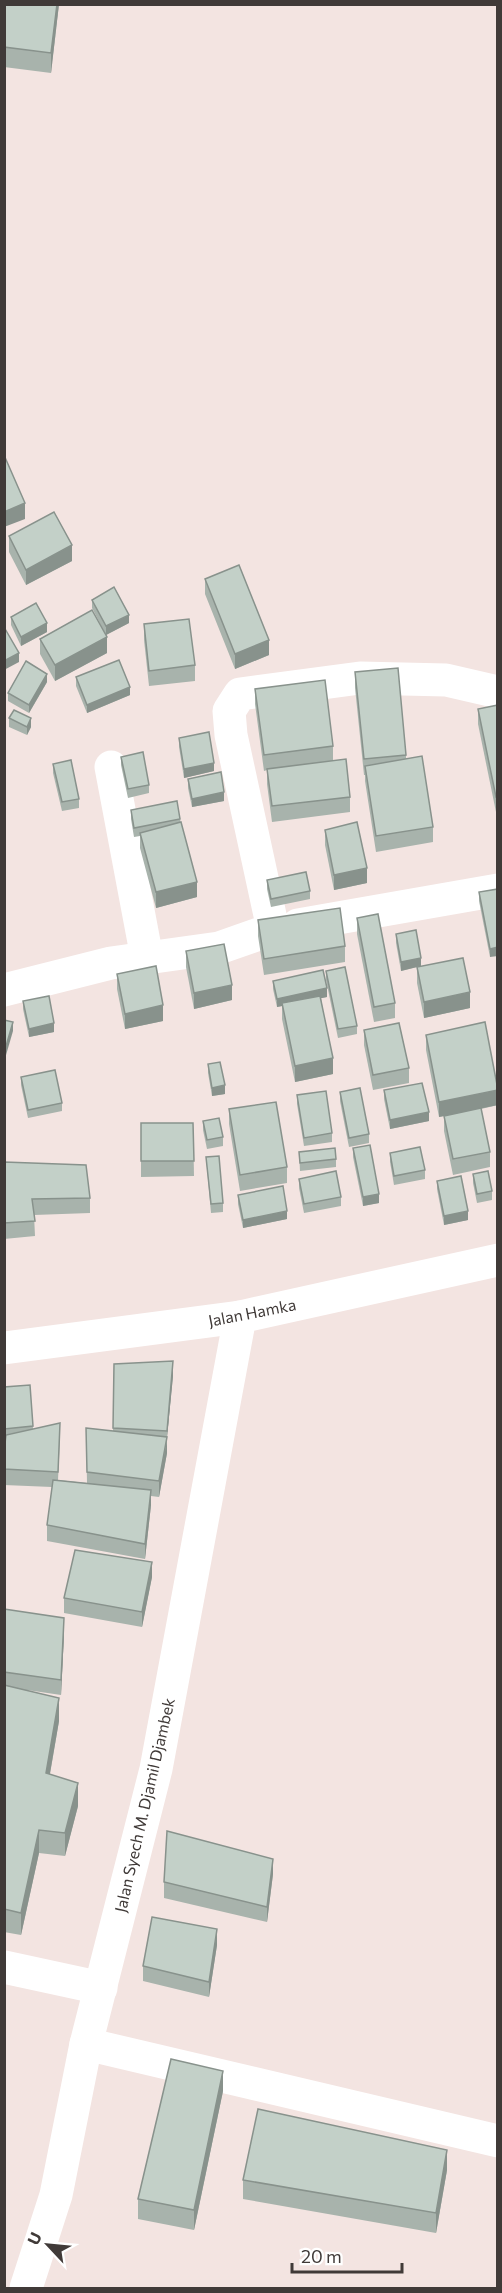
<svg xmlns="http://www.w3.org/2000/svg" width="502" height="2293" font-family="Commissioner,sans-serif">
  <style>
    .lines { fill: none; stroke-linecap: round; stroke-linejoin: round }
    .minor { stroke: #fff; stroke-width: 33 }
    .wall { fill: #a8b3ac }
    .shaded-wall { fill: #88928c }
    .building { fill: #c3d0c8; stroke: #88928c; stroke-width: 1.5 }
    .labels { text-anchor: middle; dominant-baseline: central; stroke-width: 6; stroke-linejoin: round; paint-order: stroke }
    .street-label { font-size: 16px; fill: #403a38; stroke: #fff }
  </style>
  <rect width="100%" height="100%" fill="#f3e4e1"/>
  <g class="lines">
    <g class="minor">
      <path d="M 111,767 L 147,958"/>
      <path d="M 298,925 L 498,890"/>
      <path d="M 4,990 L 111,963 L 219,948 L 273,929 L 231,735 L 229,711 L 240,694 L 360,678 L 446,680 L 498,692"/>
      <path d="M 4,1348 L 240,1317 L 498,1260"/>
      <path d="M 4,1967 L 101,1988"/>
      <path d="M 86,2044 L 498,2141"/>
      <path d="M 26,2288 L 56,2195 L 86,2044 L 156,1769 L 240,1317"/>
    </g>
  </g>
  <g class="wall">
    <path d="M 4,4 L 59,4 L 51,73 L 4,67 Z"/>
    <path d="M 9,536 L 72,561 L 26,585 L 9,552 Z"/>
    <path d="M 205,579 L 269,655 L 235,669 L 205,594 Z"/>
    <path d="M 92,600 L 129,623 L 106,635 L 92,608 Z"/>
    <path d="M 11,617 L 47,632 L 21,646 L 11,625 Z"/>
    <path d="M 144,624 L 195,665 L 195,681 L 149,686 L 144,640 Z"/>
    <path d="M 40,639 L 107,653 L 55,681 L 40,654 Z"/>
    <path d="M 355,672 L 406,755 L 406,759 L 433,827 L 433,842 L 376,852 L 365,781 L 365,775 L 364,775 L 355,688 Z"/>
    <path d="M 76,677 L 130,695 L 87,713 L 76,686 Z"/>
    <path d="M 47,682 L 29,713 L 8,701 L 8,693 Z"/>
    <path d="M 255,689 L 333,746 L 333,761 L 350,797 L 350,812 L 272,822 L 267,784 L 267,770 L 264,771 L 255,704 Z"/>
    <path d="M 498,705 L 498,812 L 496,812 L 478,724 L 478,709 Z"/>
    <path d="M 9,718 L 31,727 L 27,735 L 9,727 Z"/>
    <path d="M 179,738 L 214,771 L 184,778 L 179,747 Z"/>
    <path d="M 121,757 L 149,785 L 149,793 L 128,798 L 121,765 Z"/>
    <path d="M 53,764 L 79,799 L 79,808 L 62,811 L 53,773 Z"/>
    <path d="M 188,779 L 224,801 L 192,807 L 188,788 Z"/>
    <path d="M 131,810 L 180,819 L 197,897 L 156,908 L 140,848 L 140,836 L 134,837 L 131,819 Z"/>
    <path d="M 325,830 L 367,883 L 334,890 L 325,845 Z"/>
    <path d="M 267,880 L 310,891 L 310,899 L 271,907 L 267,889 Z"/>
    <path d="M 498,889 L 490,957 L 479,901 L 479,892 Z"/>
    <path d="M 357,918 L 395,1003 L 395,1018 L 374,1022 L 357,934 Z"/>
    <path d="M 258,920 L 345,946 L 345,962 L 264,975 L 258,936 Z"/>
    <path d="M 396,934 L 421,966 L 401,971 L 396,943 Z"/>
    <path d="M 186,951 L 232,1000 L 194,1009 L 186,967 Z"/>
    <path d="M 417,967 L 470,1008 L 424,1018 L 417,983 Z"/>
    <path d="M 326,971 L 357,1026 L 357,1034 L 338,1038 L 326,980 Z"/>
    <path d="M 117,974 L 163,1021 L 125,1029 L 117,989 Z"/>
    <path d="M 273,981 L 327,997 L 321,998 L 333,1074 L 295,1082 L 282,1019 L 282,1006 L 277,1007 L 273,989 Z"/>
    <path d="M 23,1001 L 54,1032 L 29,1037 L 23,1009 Z"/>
    <path d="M 364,1030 L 409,1068 L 409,1083 L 373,1090 L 364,1045 Z"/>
    <path d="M 426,1035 L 498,1105 L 481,1109 L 490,1152 L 490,1167 L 453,1175 L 444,1131 L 444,1116 L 439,1117 L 426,1050 Z"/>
    <path d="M 208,1064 L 225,1094 L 212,1096 L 208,1073 Z"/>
    <path d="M 21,1077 L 62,1103 L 62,1111 L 28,1118 L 21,1085 Z"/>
    <path d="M 384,1090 L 429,1121 L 390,1129 L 384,1099 Z"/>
    <path d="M 340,1092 L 369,1134 L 369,1143 L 349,1147 L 340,1101 Z"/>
    <path d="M 297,1095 L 332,1133 L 332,1142 L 304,1146 L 297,1104 Z"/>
    <path d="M 229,1109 L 287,1167 L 287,1183 L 240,1191 L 229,1124 Z"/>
    <path d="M 203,1121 L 223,1137 L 223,1146 L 207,1149 L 203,1130 Z"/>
    <path d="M 141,1123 L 193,1123 L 194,1176 L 141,1177 Z"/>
    <path d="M 353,1148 L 379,1203 L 363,1206 L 353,1157 Z"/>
    <path d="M 299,1152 L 336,1159 L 336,1167 L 300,1171 Z"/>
    <path d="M 390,1153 L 425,1170 L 425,1179 L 394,1185 L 390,1162 Z"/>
    <path d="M 206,1157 L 223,1203 L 223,1212 L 211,1213 Z"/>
    <path d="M 4,1162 L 90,1198 L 90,1213 L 34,1215 L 35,1236 L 4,1239 Z"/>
    <path d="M 473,1174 L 492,1191 L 492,1200 L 477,1203 L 473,1183 Z"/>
    <path d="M 299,1179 L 341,1197 L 341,1206 L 304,1213 L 299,1188 Z"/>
    <path d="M 437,1181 L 468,1220 L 444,1225 L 437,1189 Z"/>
    <path d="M 238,1195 L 287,1219 L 243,1228 L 238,1204 Z"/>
    <path d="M 114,1364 L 173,1376 L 167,1437 L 167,1453 L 159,1497 L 151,1496 L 151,1505 L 145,1559 L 47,1541 L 47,1525 L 52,1487 L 4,1485 L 5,1444 L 4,1444 L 4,1387 L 30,1385 L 33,1429 L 60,1438 L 58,1480 L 87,1483 L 86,1428 L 113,1431 Z"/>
    <path d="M 152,1577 L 142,1627 L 64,1613 L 64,1598 Z"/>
    <path d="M 4,1609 L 64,1634 L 61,1695 L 27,1690 L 59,1721 L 50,1774 L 78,1806 L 65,1856 L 39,1853 L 21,1935 L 4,1932 Z"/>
    <path d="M 273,1874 L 267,1922 L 164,1898 L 164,1882 Z"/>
    <path d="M 217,1945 L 209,1997 L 143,1981 L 143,1966 Z"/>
    <path d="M 223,2091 L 194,2230 L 138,2219 L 138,2199 Z"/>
    <path d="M 447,2170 L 436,2233 L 243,2199 L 243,2180 Z"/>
  </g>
  <g class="shaded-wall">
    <path d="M 57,4 L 59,4 L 51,73 L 51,53 Z"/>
    <path d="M 25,503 L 25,519 L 4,527 L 4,512 Z"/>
    <path d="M 72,545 L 72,561 L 26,585 L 26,570 Z"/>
    <path d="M 129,615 L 129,623 L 106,635 L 106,626 Z"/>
    <path d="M 47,623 L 47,632 L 21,646 L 21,637 Z"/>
    <path d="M 107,637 L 107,653 L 55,681 L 55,665 Z"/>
    <path d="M 269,640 L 269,655 L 235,669 L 235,654 Z"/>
    <path d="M 19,653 L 19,662 L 4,670 L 4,661 Z"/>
    <path d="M 47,674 L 47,682 L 29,713 L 29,705 Z"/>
    <path d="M 130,687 L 130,695 L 87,713 L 87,705 Z"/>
    <path d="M 31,718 L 31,727 L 27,735 L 27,727 Z"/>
    <path d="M 214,763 L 214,771 L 184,778 L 184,769 Z"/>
    <path d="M 224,792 L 224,801 L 192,807 L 192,799 Z"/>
    <path d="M 498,796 L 498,812 L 496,812 L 496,797 Z"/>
    <path d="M 367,868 L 367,883 L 334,890 L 334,875 Z"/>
    <path d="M 197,882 L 197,897 L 156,908 L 156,892 Z"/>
    <path d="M 498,947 L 498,956 L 490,957 L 490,949 Z"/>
    <path d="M 421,958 L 421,966 L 401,971 L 401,962 Z"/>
    <path d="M 232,985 L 232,1000 L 194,1009 L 194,993 Z"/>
    <path d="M 327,988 L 327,997 L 282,1006 L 282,1003 L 282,1006 L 277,1007 L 277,999 Z"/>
    <path d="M 470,992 L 470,1008 L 424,1018 L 424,1002 Z"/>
    <path d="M 163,1005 L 163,1021 L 125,1029 L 125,1014 Z"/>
    <path d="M 13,1022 L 13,1031 L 4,1062 L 4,1053 Z"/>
    <path d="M 54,1023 L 54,1032 L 29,1037 L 29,1029 Z"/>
    <path d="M 333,1058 L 333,1074 L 295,1082 L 295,1066 Z"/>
    <path d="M 225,1085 L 225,1094 L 212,1096 L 212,1088 Z"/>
    <path d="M 498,1090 L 498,1105 L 439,1117 L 439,1102 Z"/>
    <path d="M 429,1112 L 429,1121 L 390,1129 L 390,1120 Z"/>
    <path d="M 379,1194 L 379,1203 L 363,1206 L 363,1197 Z"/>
    <path d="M 287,1211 L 287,1219 L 243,1228 L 243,1220 Z"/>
    <path d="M 468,1211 L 468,1220 L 444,1225 L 444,1216 Z"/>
    <path d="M 173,1361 L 173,1376 L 167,1437 L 167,1453 L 159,1497 L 159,1481 L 167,1441 L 167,1431 Z"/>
    <path d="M 151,1490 L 151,1505 L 145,1559 L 145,1544 Z"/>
    <path d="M 152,1562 L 152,1577 L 142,1627 L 142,1612 Z"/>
    <path d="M 64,1618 L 64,1634 L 61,1695 L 61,1680 Z"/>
    <path d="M 59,1698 L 59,1721 L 46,1796 L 46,1773 Z"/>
    <path d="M 78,1783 L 78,1806 L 65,1856 L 65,1833 Z"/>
    <path d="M 39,1830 L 39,1853 L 21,1935 L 21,1913 Z"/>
    <path d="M 273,1859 L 273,1874 L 267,1922 L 267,1907 Z"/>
    <path d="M 217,1929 L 217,1945 L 209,1997 L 209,1982 Z"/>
    <path d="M 223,2071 L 223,2091 L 194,2230 L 194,2210 Z"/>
    <path d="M 447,2150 L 447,2170 L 436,2233 L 436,2213 Z"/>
  </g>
  <g class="building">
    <path d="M 4,4 L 57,4 L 51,53 L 4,47 Z"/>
    <path d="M 4,455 L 25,503 L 4,512 Z"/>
    <path d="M 54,512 L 72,545 L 26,570 L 9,536 Z"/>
    <path d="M 239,565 L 269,640 L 235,654 L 205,579 Z"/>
    <path d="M 114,587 L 129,615 L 106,626 L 92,600 Z"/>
    <path d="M 36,603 L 47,623 L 21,637 L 11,617 Z"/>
    <path d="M 92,610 L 107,637 L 55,665 L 40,639 Z"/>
    <path d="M 189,619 L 195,665 L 149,671 L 144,624 Z"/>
    <path d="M 4,627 L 19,653 L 4,661 Z"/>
    <path d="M 119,660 L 130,687 L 87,705 L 76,677 Z"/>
    <path d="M 26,661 L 47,674 L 29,705 L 8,693 Z"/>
    <path d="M 398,668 L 406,755 L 364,759 L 355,672 Z"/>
    <path d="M 325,680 L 333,746 L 264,755 L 255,689 Z"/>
    <path d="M 498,705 L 498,796 L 496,797 L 478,709 Z"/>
    <path d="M 14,710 L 31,718 L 27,727 L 9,718 Z"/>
    <path d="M 209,732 L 214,763 L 184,769 L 179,738 Z"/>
    <path d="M 143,752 L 149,785 L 128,789 L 121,757 Z"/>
    <path d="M 422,756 L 433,827 L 376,836 L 365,766 Z"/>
    <path d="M 346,759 L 350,797 L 272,806 L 267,769 Z"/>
    <path d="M 71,760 L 79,799 L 62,802 L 53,764 Z"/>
    <path d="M 221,772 L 224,792 L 192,799 L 188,779 Z"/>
    <path d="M 177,801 L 180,819 L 134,828 L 131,810 Z"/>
    <path d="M 181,822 L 197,882 L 156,892 L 140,833 Z"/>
    <path d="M 357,822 L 367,868 L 334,875 L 325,830 Z"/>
    <path d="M 306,872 L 310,891 L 271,899 L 267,880 Z"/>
    <path d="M 498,889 L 498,947 L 490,949 L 479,892 Z"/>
    <path d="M 340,908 L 345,946 L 264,959 L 258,920 Z"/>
    <path d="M 378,914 L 395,1003 L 374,1007 L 357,918 Z"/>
    <path d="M 416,930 L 421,958 L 401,962 L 396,934 Z"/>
    <path d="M 224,944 L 232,985 L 194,993 L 186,951 Z"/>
    <path d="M 463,958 L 470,992 L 424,1002 L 417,967 Z"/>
    <path d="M 156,966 L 163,1005 L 125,1014 L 117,974 Z"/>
    <path d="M 345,967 L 357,1026 L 338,1029 L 326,971 Z"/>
    <path d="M 323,970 L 327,988 L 277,999 L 273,981 Z"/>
    <path d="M 49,996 L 54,1023 L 29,1029 L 23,1001 Z"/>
    <path d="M 320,996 L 333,1058 L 295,1066 L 282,1003 Z"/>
    <path d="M 4,1020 L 13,1022 L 4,1053 Z"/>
    <path d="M 485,1022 L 498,1090 L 439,1102 L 426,1035 Z"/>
    <path d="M 399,1023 L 409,1068 L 373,1075 L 364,1030 Z"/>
    <path d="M 220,1062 L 225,1085 L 212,1088 L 208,1064 Z"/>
    <path d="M 55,1070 L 62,1103 L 28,1110 L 21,1077 Z"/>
    <path d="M 422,1083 L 429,1112 L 390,1120 L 384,1090 Z"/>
    <path d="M 360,1088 L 369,1134 L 349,1138 L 340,1092 Z"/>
    <path d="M 326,1091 L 332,1133 L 304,1138 L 297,1095 Z"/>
    <path d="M 276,1102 L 287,1167 L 240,1175 L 229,1109 Z"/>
    <path d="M 481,1108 L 490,1152 L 453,1159 L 444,1116 Z"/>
    <path d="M 219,1118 L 223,1137 L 207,1140 L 203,1121 Z"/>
    <path d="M 141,1123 L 193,1123 L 194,1161 L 141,1161 Z"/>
    <path d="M 370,1145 L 379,1194 L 363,1197 L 353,1148 Z"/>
    <path d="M 420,1147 L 425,1170 L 394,1176 L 390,1153 Z"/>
    <path d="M 335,1148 L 336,1159 L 300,1163 L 299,1152 Z"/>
    <path d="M 219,1156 L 223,1203 L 211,1204 L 206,1157 Z"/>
    <path d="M 4,1162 L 86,1165 L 90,1198 L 32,1199 L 35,1221 L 4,1223 Z"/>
    <path d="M 336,1171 L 341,1197 L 304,1204 L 299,1179 Z"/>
    <path d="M 488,1171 L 492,1191 L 477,1194 L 473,1174 Z"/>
    <path d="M 461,1176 L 468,1211 L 444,1216 L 437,1181 Z"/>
    <path d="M 283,1186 L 287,1211 L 243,1220 L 238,1195 Z"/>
    <path d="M 173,1361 L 167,1431 L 113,1428 L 114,1364 Z"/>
    <path d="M 30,1385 L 33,1426 L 4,1429 L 4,1387 Z"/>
    <path d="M 60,1423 L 58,1472 L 4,1469 L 4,1452 L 6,1435 Z"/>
    <path d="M 86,1428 L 167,1437 L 159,1481 L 87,1472 Z"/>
    <path d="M 53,1480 L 151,1490 L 145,1544 L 47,1525 Z"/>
    <path d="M 75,1550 L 152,1562 L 142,1612 L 64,1598 Z"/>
    <path d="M 4,1609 L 64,1618 L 61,1680 L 4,1672 Z"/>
    <path d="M 4,1685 L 59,1698 L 46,1773 L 78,1783 L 65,1833 L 39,1830 L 21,1913 L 4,1909 Z"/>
    <path d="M 167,1831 L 273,1859 L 267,1907 L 164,1882 Z"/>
    <path d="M 152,1917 L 217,1929 L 209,1982 L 143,1966 Z"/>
    <path d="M 171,2059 L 223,2071 L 194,2210 L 138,2199 Z"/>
    <path d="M 258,2109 L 447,2150 L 436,2213 L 243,2180 Z"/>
  </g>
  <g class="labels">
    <g class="street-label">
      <text transform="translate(252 1312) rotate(-11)">Jalan Hamka</text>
      <text transform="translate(144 1805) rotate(-77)">Jalan Syech M. Djamil Djambek</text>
    </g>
  </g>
  <rect width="502" height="2293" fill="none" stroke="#403a38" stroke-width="12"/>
  <g transform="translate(48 2245) rotate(296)" stroke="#ffffff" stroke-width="4.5" paint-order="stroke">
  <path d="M0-4.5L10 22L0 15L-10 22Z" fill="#403a38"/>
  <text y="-9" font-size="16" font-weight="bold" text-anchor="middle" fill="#403a38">U</text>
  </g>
  <path d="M292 2263v9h110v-9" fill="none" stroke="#403a38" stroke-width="3"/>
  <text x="301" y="2263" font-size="18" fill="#403a38" stroke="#ffffff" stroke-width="4.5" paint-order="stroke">20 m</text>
</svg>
